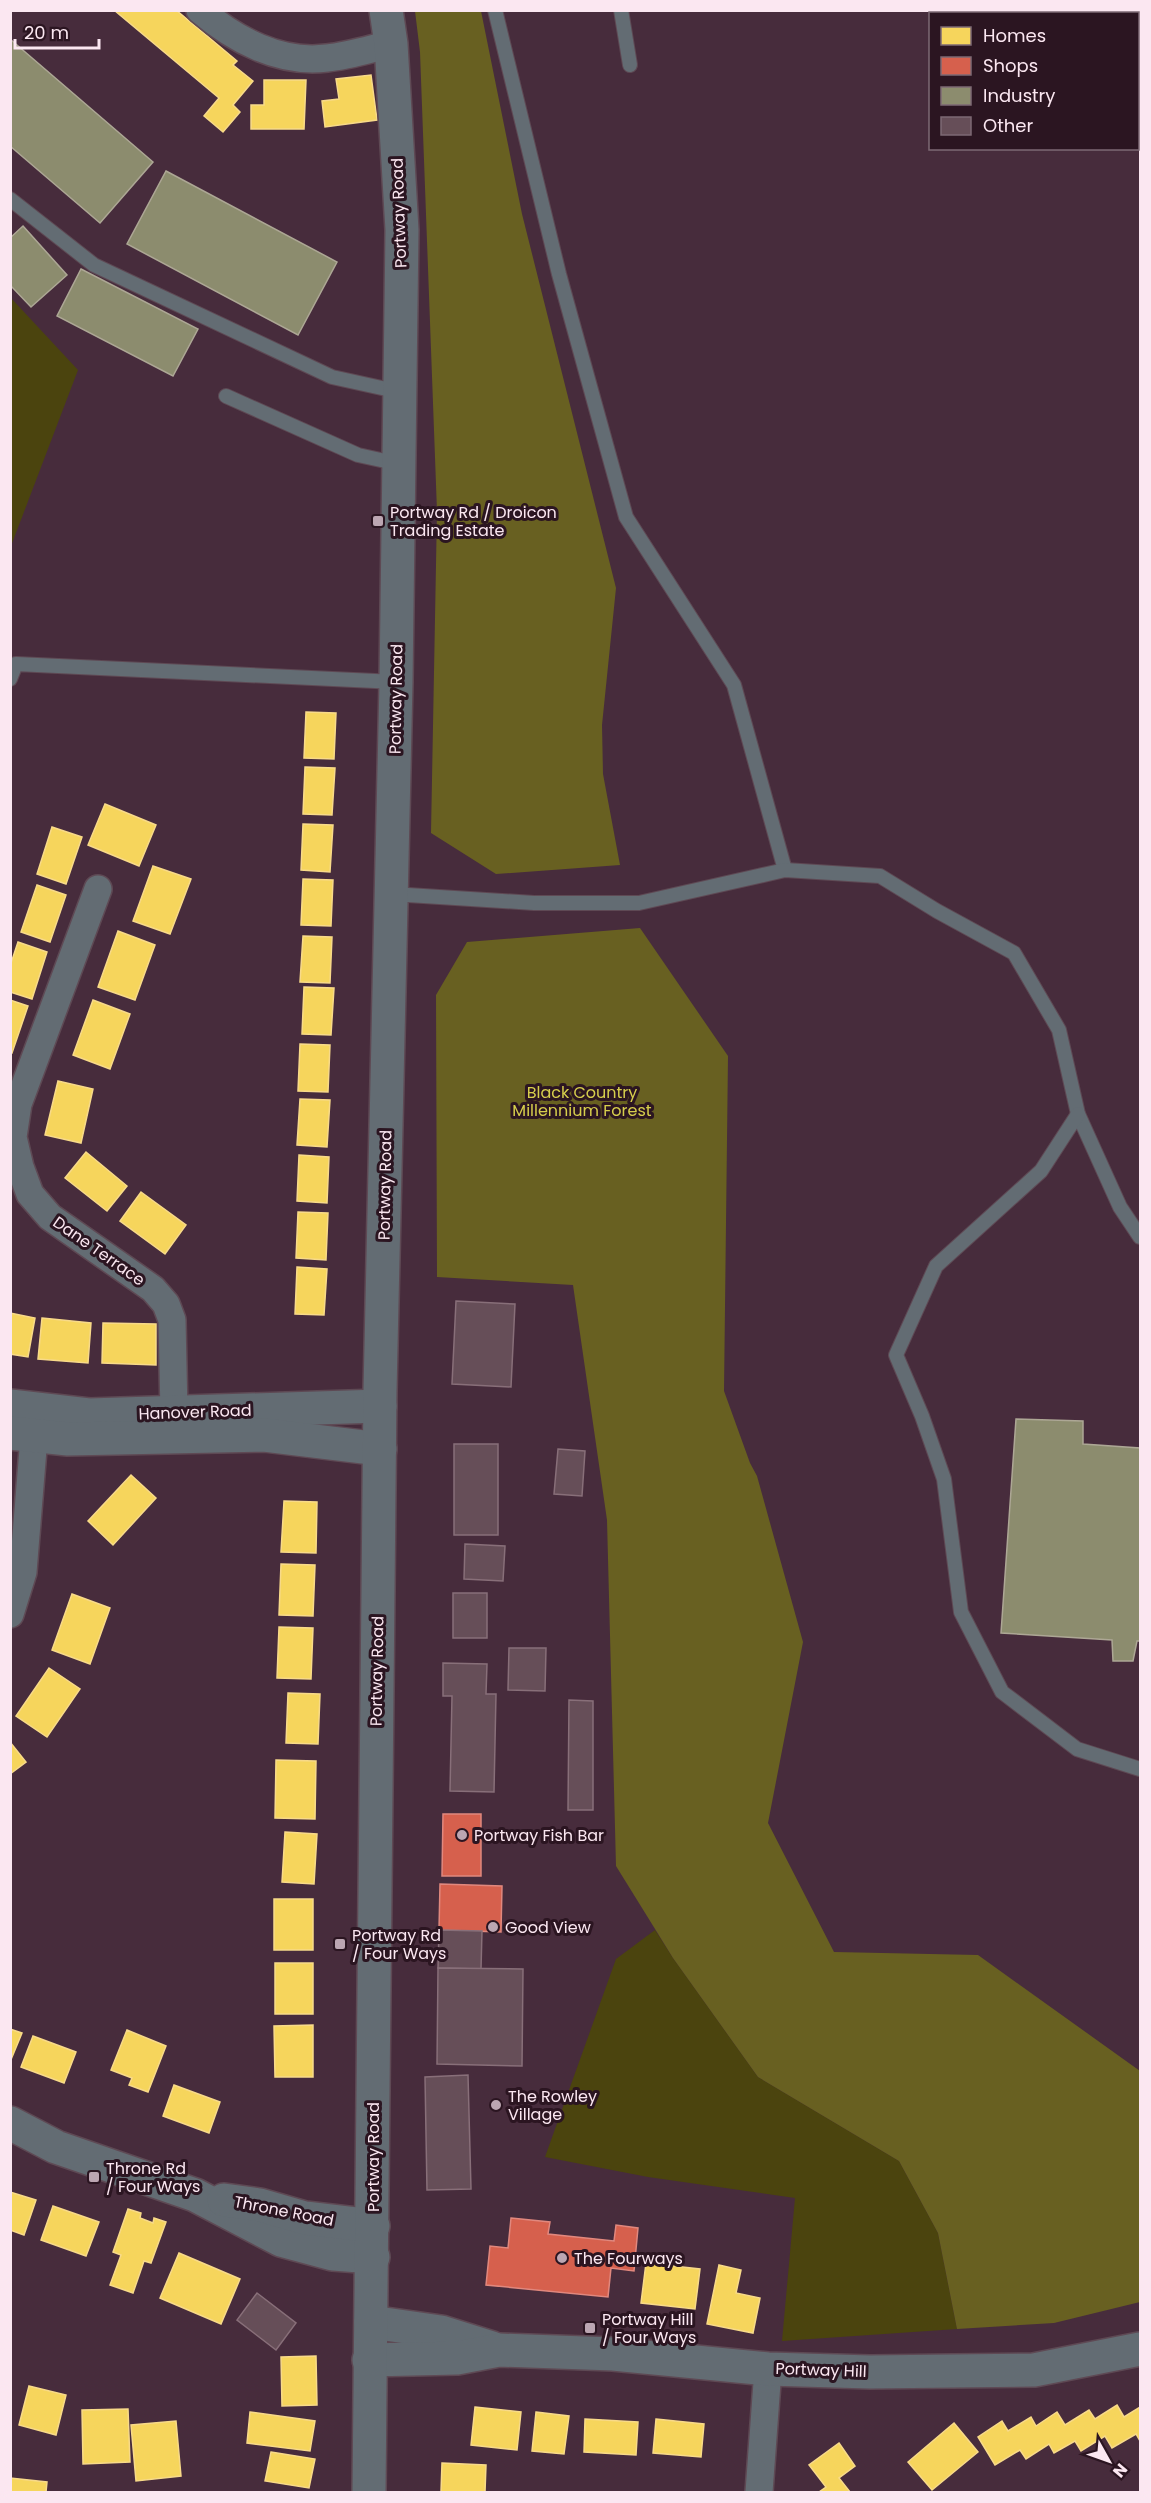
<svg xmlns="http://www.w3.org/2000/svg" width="1151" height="2503" font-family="Poppins,sans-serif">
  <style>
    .green { fill: #4b440e }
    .forest { fill: #686021 }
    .homes { fill: #f6d55c; stroke: #f8da89; stroke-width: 1.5 }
    .shops { fill: #d6604d; stroke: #e1887e; stroke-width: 1.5 }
    .industry { fill: #8c8c6e; stroke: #ada795; stroke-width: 1.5 }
    .building { fill: #664e58; stroke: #886f79; stroke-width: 1.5 }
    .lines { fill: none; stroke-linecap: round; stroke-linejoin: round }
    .service-casing { stroke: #5e4954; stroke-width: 16 }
    .minor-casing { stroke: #5e4954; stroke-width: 30 }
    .tertiary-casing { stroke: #5e4954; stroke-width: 36 }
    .service { stroke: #636c73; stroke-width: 14 }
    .minor { stroke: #636c73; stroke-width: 27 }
    .tertiary { stroke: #636c73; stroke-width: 33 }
    .poi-dot { fill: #bca6b2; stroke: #2b1521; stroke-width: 2 }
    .labels { text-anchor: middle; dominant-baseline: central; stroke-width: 6; stroke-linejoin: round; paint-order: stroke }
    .street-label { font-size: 16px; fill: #fbe7f1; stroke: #2b1521 }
    .poi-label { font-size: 16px; fill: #fbe7f1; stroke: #2b1521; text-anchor: start }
    .park-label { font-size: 16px; fill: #d6ce4c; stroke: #2b1521 }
  </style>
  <rect width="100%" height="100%" fill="#472c3c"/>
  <g class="green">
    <path d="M 11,298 L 78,370 L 11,546 Z"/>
    <path d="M 655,1930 L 673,1958 L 758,2077 L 899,2161 L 938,2233 L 957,2329 L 782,2341 L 795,2198 L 648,2177 L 545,2157 L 616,1959 Z"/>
  </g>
  <g class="forest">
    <path d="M 415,11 L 481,11 L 522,214 L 616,588 L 602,725 L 603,774 L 620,865 L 496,874 L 431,833 L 437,511 L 420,52 Z"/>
    <path d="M 640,928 L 728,1056 L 724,1391 L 750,1463 L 757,1476 L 803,1642 L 768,1823 L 834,1952 L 978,1955 L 1140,2071 L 1140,2302 L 1054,2323 L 957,2329 L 938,2233 L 899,2161 L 758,2077 L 673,1958 L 616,1866 L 607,1520 L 573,1285 L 437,1277 L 436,995 L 467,942 Z"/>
  </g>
  <g class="homes">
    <path d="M 114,10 L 176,10 L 237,61 L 233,65 L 253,81 L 233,105 L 240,112 L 223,132 L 204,116 L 219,98 Z"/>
    <path d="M 371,75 L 377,120 L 325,127 L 322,101 L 339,99 L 336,79 Z"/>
    <path d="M 264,80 L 306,80 L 304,129 L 251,129 L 251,105 L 264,105 Z"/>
    <path d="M 306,712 L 336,713 L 334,759 L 304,758 Z"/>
    <path d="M 305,767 L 335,768 L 332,815 L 303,814 Z"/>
    <path d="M 105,804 L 156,825 L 139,866 L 88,845 Z"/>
    <path d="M 303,824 L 333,825 L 330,872 L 301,870 Z"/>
    <path d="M 52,827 L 82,837 L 66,884 L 37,874 Z"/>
    <path d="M 153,866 L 191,879 L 170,934 L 133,921 Z"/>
    <path d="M 303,879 L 333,880 L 331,926 L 301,925 Z"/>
    <path d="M 37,885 L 66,895 L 50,942 L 21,932 Z"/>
    <path d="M 118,931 L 155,945 L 135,1000 L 98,987 Z"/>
    <path d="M 303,936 L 332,937 L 330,983 L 300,982 Z"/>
    <path d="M 18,942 L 47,952 L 32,999 L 10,992 L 10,966 Z"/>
    <path d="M 304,987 L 334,988 L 331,1035 L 302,1034 Z"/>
    <path d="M 10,1000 L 28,1006 L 12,1053 L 10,1052 Z"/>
    <path d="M 93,1000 L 130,1014 L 110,1069 L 73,1055 Z"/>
    <path d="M 300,1044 L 330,1045 L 328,1092 L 298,1091 Z"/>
    <path d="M 58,1081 L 93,1089 L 81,1143 L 45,1135 Z"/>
    <path d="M 300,1099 L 330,1100 L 327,1147 L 297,1145 Z"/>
    <path d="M 86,1152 L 127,1186 L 107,1211 L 65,1178 Z"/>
    <path d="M 299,1155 L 329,1157 L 327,1203 L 297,1201 Z"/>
    <path d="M 141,1192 L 186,1225 L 165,1254 L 120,1221 Z"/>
    <path d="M 298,1212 L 328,1213 L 326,1260 L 296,1258 Z"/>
    <path d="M 297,1267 L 327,1269 L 324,1315 L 295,1314 Z"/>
    <path d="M 10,1313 L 35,1318 L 28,1357 L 10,1354 Z"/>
    <path d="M 42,1318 L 91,1323 L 88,1363 L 38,1359 Z"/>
    <path d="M 103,1323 L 156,1324 L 156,1365 L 102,1363 Z"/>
    <path d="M 131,1475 L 156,1498 L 113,1545 L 88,1521 Z"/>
    <path d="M 284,1501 L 317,1502 L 316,1553 L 281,1552 Z"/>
    <path d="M 281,1564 L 315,1565 L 313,1616 L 279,1615 Z"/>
    <path d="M 72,1594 L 110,1608 L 90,1664 L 52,1650 Z"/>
    <path d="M 279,1627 L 313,1628 L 311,1679 L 277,1678 Z"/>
    <path d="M 49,1668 L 80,1689 L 47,1737 L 16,1716 Z"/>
    <path d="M 288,1693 L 320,1694 L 318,1744 L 286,1743 Z"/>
    <path d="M 10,1742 L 26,1762 L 10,1774 Z"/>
    <path d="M 276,1760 L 316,1761 L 315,1819 L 275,1818 Z"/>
    <path d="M 285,1832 L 317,1834 L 314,1884 L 282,1882 Z"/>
    <rect x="274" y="1899" width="39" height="51"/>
    <rect x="275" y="1963" width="38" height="51"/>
    <path d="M 313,2025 L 313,2077 L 275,2077 L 274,2026 Z"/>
    <path d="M 10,2029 L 22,2033 L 10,2062 Z"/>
    <path d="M 127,2030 L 166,2046 L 148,2092 L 129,2085 L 132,2078 L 111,2070 Z"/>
    <path d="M 33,2036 L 76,2052 L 64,2083 L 21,2067 Z"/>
    <path d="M 174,2085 L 220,2102 L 209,2133 L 163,2116 Z"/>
    <path d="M 10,2192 L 36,2200 L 24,2235 L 10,2230 Z"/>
    <path d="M 53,2206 L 99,2222 L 86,2256 L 41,2240 Z"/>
    <path d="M 128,2209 L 141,2213 L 140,2218 L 153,2223 L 154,2218 L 166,2222 L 151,2263 L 144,2261 L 133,2293 L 110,2285 L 121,2255 L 113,2252 Z"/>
    <path d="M 179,2253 L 240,2279 L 221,2324 L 160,2298 Z"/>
    <path d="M 646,2263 L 700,2269 L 695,2309 L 641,2303 Z"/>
    <path d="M 719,2265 L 741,2270 L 736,2293 L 760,2298 L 753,2333 L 707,2324 Z"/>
    <path d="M 316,2356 L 317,2405 L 282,2406 L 281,2357 Z"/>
    <path d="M 29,2386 L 66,2395 L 56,2435 L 19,2425 Z"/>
    <path d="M 1117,2405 L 1124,2417 L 1140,2407 L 1140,2441 L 1136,2434 L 1112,2448 L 1105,2436 L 1081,2451 L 1075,2441 L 1054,2453 L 1049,2444 L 1026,2459 L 1020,2450 L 995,2465 L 978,2437 L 1002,2421 L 1008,2431 L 1031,2417 L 1036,2426 L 1057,2412 L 1065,2425 L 1089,2410 L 1095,2419 Z"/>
    <path d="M 475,2407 L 521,2412 L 517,2450 L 471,2445 Z"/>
    <path d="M 128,2409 L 130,2462 L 83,2464 L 82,2410 Z"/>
    <path d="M 250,2412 L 315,2421 L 310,2451 L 247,2443 Z"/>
    <path d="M 536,2412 L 569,2416 L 564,2454 L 532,2451 Z"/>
    <path d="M 585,2419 L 638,2422 L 636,2455 L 584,2452 Z"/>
    <path d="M 656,2419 L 704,2424 L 701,2457 L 653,2453 Z"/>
    <path d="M 176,2421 L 181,2476 L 136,2481 L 131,2425 Z"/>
    <path d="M 954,2423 L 978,2452 L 932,2490 L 908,2462 Z"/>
    <path d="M 839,2443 L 855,2466 L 839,2478 L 850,2492 L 819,2492 L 826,2487 L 809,2465 Z"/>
    <path d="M 271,2452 L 315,2459 L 309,2488 L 265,2481 Z"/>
    <path d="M 442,2463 L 486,2465 L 485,2492 L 441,2492 Z"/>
    <path d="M 10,2478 L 47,2482 L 46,2492 L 10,2492 Z"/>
  </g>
  <g class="shops">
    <path d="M 443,1814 L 481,1814 L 481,1876 L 442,1876 Z"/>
    <path d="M 440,1884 L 502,1886 L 501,1932 L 439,1930 Z"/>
    <path d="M 511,2218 L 550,2222 L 548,2234 L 614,2241 L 616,2225 L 638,2228 L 634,2271 L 611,2268 L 608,2297 L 486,2285 L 490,2246 L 508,2248 Z"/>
  </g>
  <g class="industry">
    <path d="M 10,39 L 153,162 L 100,223 L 10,146 Z"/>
    <path d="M 166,171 L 337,262 L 298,335 L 127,244 Z"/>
    <path d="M 23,226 L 67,275 L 31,307 L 10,285 L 10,238 Z"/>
    <path d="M 81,269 L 198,329 L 173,376 L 57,316 Z"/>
    <path d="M 1016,1419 L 1083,1421 L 1083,1444 L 1140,1448 L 1140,1641 L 1137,1641 L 1133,1661 L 1113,1661 L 1112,1640 L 1001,1633 Z"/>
  </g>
  <g class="building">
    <path d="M 456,1301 L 515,1304 L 511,1387 L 452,1384 Z"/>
    <rect x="454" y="1444" width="44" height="91"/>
    <path d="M 558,1449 L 585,1451 L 582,1496 L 554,1494 Z"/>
    <path d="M 465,1544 L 505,1546 L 503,1581 L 464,1579 Z"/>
    <rect x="453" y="1593" width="34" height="45"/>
    <path d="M 509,1648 L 546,1648 L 545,1691 L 508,1690 Z"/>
    <path d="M 443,1663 L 487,1664 L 486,1694 L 496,1694 L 494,1792 L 450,1791 L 452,1696 L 443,1696 Z"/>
    <path d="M 569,1700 L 593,1701 L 593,1810 L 568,1810 Z"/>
    <path d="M 439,1930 L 482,1931 L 481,1969 L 438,1968 Z"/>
    <path d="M 438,1968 L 523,1969 L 522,2066 L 437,2064 Z"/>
    <path d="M 468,2075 L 471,2189 L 427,2190 L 425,2077 Z"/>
    <path d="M 257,2293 L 296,2323 L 276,2350 L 237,2320 Z"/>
  </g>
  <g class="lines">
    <g class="service-casing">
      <g id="service">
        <path d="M 495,10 L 559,274 L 626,517 L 734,685 L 785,870"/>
        <path d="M 621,10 L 630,65"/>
        <path d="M 10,199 L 94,265 L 332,377 L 400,392"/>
        <path d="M 226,396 L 358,455 L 399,464"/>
        <path d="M 10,679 L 16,664 L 396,682"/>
        <path d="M 392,894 L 534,903 L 639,903 L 785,870 L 880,876 L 937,911 L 1014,953 L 1059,1030 L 1078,1114 L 1120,1207 L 1140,1237"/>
        <path d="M 1078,1114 L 1041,1171 L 936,1266 L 896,1355 L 922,1416 L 944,1479 L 961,1612 L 1002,1692 L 1077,1749 L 1140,1769"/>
      </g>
    </g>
    <g class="minor-casing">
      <g id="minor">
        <path d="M 200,10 C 235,40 280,64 327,58 C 348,56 370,49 391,44"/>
        <path d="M 98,889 L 18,1104 L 13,1137 L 20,1167 L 30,1194 L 50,1217 L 153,1289 L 166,1304 L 172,1320 L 174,1413"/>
        <path d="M 10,1614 L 23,1572 L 34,1437"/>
        <path d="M 759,2492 L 768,2369"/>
      </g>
    </g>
    <g class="tertiary-casing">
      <g id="tertiary">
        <path d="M 10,1406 L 89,1415 L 380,1406"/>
        <path d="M 10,1433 L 68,1439 L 264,1435 L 380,1449"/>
        <path d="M 10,2123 L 56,2147 L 195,2195 L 281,2240 L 333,2254 L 373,2257"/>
        <path d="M 224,2200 L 260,2205 L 305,2218 L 373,2226"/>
        <path d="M 371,2322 L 441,2332 L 492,2348"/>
        <path d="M 369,2360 L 457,2358 L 499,2350 L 613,2354 L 768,2369 L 870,2372 L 953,2371 L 1034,2370 L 1140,2349"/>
        <path d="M 369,2492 L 380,1391 L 396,682 L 402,230 L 391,44 L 386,10"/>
      </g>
    </g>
    <use href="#service" class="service"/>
    <use href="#minor" class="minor"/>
    <use href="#tertiary" class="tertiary"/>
  </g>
  <g class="poi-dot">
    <rect x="372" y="515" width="12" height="12" rx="3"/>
    <circle cx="462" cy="1835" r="6"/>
    <circle cx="493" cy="1927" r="6"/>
    <rect x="334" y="1938" width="12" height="12" rx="3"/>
    <circle cx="496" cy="2105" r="6"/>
    <rect x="88" y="2171" width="12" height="12" rx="3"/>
    <circle cx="562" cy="2258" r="6"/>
    <rect x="584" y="2322" width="12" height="12" rx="3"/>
  </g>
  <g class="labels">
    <g class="street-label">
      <text transform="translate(399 213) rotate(-92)">Portway Road</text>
      <text transform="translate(396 699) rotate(-89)">Portway Road</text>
      <text transform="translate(385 1185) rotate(-89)">Portway Road</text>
      <text transform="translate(99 1251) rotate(35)">Dane Terrace</text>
      <text transform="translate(195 1412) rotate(-2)">Hanover Road</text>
      <text transform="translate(377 1671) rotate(-89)">Portway Road</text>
      <text transform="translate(373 2157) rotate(-90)">Portway Road</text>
      <text transform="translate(284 2211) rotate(11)">Throne Road</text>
      <text transform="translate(821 2370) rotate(2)">Portway Hill</text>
    </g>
    <g class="poi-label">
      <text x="390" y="512">Portway Rd / Droicon<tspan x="390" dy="18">Trading Estate</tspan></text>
      <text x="474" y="1835">Portway Fish Bar</text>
      <text x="505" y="1927">Good View</text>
      <text x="352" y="1935">Portway Rd<tspan x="352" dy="18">/ Four Ways</tspan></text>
      <text x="508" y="2096">The Rowley<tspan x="508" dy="18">Village</tspan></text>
      <text x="106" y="2168">Throne Rd<tspan x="106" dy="18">/ Four Ways</tspan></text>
      <text x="574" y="2258">The Fourways</text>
      <text x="602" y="2319">Portway Hill<tspan x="602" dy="18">/ Four Ways</tspan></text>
    </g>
    <g class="park-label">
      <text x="582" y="1092">Black Country<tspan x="582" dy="18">Millennium Forest</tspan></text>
    </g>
  </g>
  <rect width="1151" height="2503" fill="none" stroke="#fbe7f1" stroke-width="24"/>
  <rect x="929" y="12" width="210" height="138" fill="#2b1521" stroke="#7e6974" stroke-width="1.5"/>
  <rect x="941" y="27" width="30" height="18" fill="#f6d55c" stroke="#7e6974" stroke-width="1.5"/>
  <text x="983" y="42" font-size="18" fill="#fbe7f1">Homes</text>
  <rect x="941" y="57" width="30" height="18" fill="#d6604d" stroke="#7e6974" stroke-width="1.5"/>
  <text x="983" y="72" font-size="18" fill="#fbe7f1">Shops</text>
  <rect x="941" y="87" width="30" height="18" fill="#8c8c6e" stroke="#7e6974" stroke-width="1.5"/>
  <text x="983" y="102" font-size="18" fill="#fbe7f1">Industry</text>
  <rect x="941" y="117" width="30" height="18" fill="#664e58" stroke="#7e6974" stroke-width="1.5"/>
  <text x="983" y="132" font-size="18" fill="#fbe7f1">Other</text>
  <g transform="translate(1109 2461) rotate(130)" stroke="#2b1521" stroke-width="4.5" paint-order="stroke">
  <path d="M0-4.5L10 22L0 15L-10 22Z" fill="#fbe7f1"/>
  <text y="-9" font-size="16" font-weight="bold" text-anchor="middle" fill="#fbe7f1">N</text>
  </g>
  <path d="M15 39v9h84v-9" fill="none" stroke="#fbe7f1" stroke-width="3"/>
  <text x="24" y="39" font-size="18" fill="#fbe7f1" stroke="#2b1521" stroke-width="4.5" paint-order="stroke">20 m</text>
</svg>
